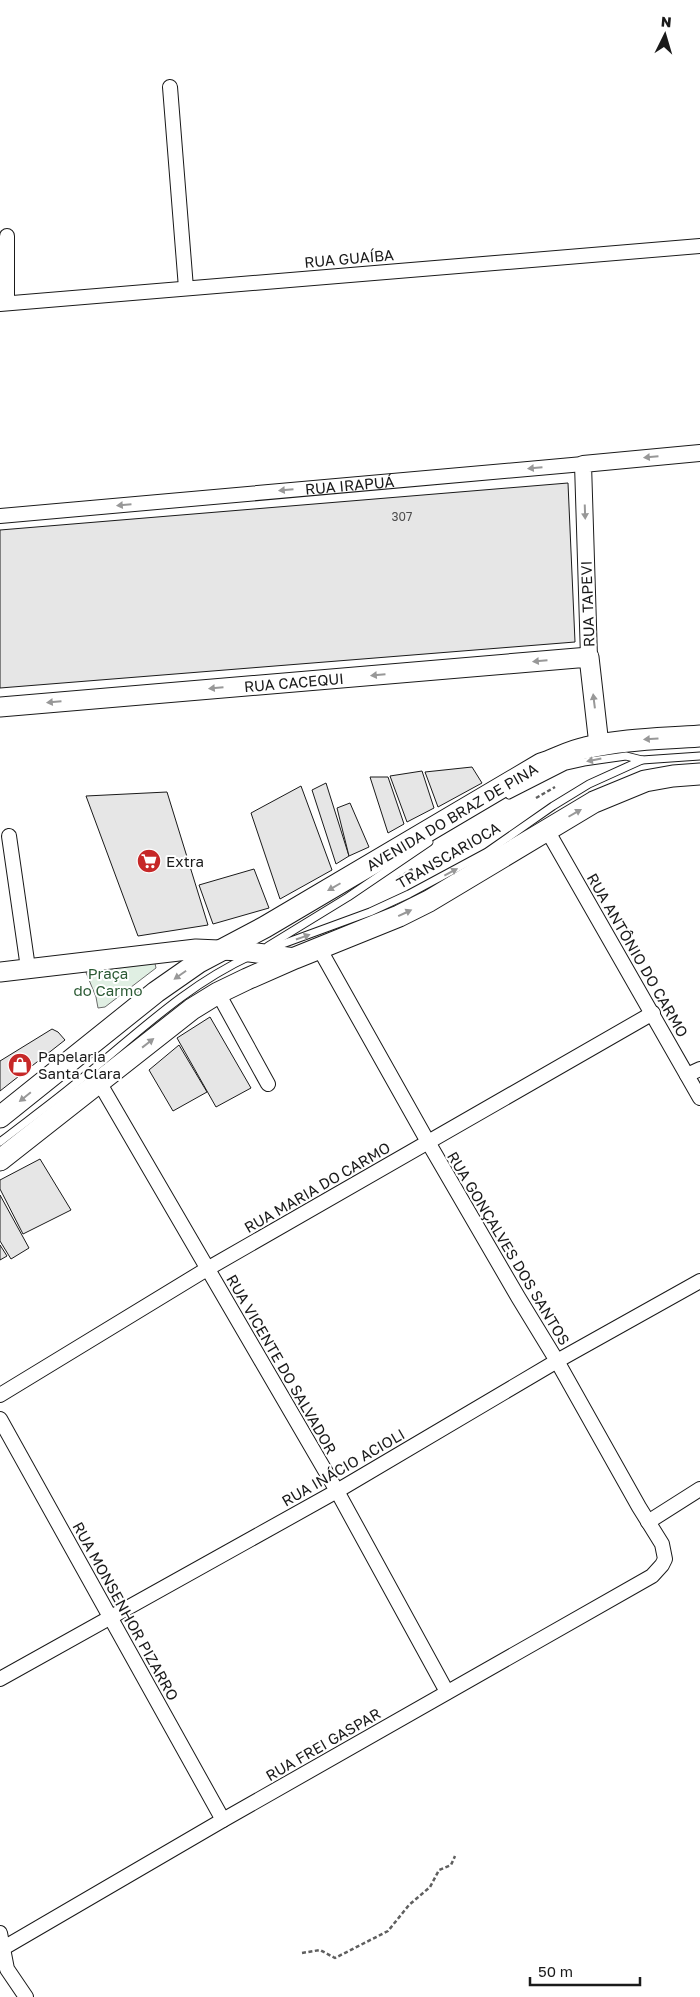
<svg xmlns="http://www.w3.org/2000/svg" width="700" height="1997" font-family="'Golos Text',sans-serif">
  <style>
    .green { fill: #e0efe3; stroke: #6a6a6a }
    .building { fill: #e6e6e6; stroke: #1a1a1a }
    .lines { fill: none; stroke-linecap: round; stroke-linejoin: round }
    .service-casing { stroke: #1a1a1a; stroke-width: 9 }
    .minor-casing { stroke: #1a1a1a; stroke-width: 16 }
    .tertiary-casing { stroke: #1a1a1a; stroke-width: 18 }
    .secondary-casing { stroke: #1a1a1a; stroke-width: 21 }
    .primary-casing { stroke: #1a1a1a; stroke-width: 23 }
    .path { stroke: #5f5f5f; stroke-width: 2.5; stroke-dasharray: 4 2.5; stroke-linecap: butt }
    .service { stroke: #fff; stroke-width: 7 }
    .minor { stroke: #fff; stroke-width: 14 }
    .tertiary { stroke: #fff; stroke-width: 16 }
    .secondary { stroke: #fff; stroke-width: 19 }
    .primary { stroke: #fff; stroke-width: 21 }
    .oneway { fill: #989898 }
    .labels { text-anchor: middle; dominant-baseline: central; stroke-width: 4; stroke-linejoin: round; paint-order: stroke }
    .number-label { font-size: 12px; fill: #4d4d4d }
    .street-label { font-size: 15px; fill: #1a1a1a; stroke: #fff }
    .poi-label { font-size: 15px; fill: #1a1a1a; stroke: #fff; text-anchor: start }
    .park-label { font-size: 15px; fill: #2b5a34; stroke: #fff }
  </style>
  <rect width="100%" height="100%" fill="#fff"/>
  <path class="green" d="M 154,959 L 156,968 L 105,1007 L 98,1008 L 96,997 L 85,970 Z"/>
  <g class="building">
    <path d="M 568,483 L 575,642 L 0,688 L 0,530 Z"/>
    <path d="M 472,767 L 482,783 L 438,807 L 425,772 Z"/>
    <path d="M 422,771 L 434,808 L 407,822 L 390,776 Z"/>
    <path d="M 370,777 L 388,777 L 404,824 L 388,833 Z"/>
    <path d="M 326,783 L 349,856 L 336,864 L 312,790 Z"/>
    <path d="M 301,786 L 332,870 L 280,899 L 251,813 Z"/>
    <path d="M 167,792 L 208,925 L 138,936 L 86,796 Z"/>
    <path d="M 350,803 L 369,847 L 349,856 L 337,808 Z"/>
    <path d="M 254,869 L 269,908 L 213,924 L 199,885 Z"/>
    <path d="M 210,1017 L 251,1088 L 216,1107 L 177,1038 Z"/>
    <path d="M 52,1029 L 58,1032 L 65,1040 L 0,1091 L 0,1061 Z"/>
    <path d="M 179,1045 L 207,1092 L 173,1111 L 149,1070 Z"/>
    <path d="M 40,1159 L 71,1210 L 23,1234 L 0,1189 L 0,1180 Z"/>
    <path d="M 0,1195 L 29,1248 L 11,1259 L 0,1241 Z"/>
    <path d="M 0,1245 L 7,1256 L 0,1260 Z"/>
  </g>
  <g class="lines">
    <g class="service-casing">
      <g id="service">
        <path d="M 509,795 L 566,766 L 584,762 L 626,756 L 642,760 L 700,756"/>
        <path d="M 268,946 L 348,897 L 429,842"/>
        <path d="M 269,949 L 370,912 L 409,894 L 487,852 L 553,806 L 589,784 L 642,760"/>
        <path d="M 0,1142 C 27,1121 55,1101 81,1079 C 136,1035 185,986 250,956"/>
      </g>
    </g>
    <g class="minor-casing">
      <g id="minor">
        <path d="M 170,87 L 186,288"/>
        <path d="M 7,303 L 7,236"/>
        <path d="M 0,304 L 700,246"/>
        <path id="s1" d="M 0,516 L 583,464"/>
        <path d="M 547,830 L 700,1098"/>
        <path d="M 9,836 L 28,968"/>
        <path d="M 218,993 L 268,1084"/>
        <path d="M 687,1075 L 700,1069"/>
        <path d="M 99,1082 L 337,1491 L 447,1692"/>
        <path d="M 0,1395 L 207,1269 L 653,1013"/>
        <path d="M 0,1419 L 223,1820"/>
        <path d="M 648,1522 L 700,1489"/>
        <path d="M 0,1679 L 337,1491 L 557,1361 L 700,1281"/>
        <path d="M 0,1933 L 7,1969 L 26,1997"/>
        <path d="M 0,1950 L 223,1820 L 652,1576 L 662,1565 L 665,1559 L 662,1544 L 639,1507 L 557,1361 L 518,1297 L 428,1142 L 319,948"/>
      </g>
    </g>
    <g class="tertiary-casing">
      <path id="tertiary" d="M 589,657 L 583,464 L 700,453"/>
    </g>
    <g class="secondary-casing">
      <g id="secondary">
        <path id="s2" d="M 0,707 L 589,657 L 599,745"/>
        <path d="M 0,972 L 196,949 L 242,951 L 295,958"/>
      </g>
    </g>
    <g class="primary-casing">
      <g id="primary">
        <path id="s3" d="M 0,1117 L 156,992 L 199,962 L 265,927 L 541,764 C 556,759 570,751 585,748 C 623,739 661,739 700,736"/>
        <path d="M 0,1160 L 192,1009 L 218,993 L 247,979 L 295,958 L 399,916 L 429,901 L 594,802 L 645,781 L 673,776 L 700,774"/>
      </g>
    </g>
    <g class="path">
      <path d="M 536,798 L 555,787"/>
      <path d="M 398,878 L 414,868"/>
      <path d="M 302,1953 L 320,1950 L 335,1958 L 388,1931 L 409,1905 L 430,1887 L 439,1870 L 451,1865 L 455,1856"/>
    </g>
    <use href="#service" class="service"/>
    <use href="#minor" class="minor"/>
    <use href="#tertiary" class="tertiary"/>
    <use href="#secondary" class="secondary"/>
    <use href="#primary" class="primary"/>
  </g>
  <defs><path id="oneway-solid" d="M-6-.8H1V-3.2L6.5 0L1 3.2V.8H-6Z" transform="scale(1.25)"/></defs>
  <g class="oneway">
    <use href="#oneway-solid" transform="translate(651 457) rotate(175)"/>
    <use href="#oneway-solid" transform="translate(535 468) rotate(175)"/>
    <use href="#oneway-solid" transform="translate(286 490) rotate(175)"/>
    <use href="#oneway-solid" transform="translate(124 505) rotate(175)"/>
    <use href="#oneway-solid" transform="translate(585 512) rotate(88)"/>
    <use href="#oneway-solid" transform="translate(540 661) rotate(175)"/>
    <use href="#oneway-solid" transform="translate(378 675) rotate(175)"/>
    <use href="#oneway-solid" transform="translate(216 688) rotate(175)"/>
    <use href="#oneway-solid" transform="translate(594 701) rotate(-97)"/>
    <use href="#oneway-solid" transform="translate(54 702) rotate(175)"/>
    <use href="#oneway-solid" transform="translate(651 739) rotate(176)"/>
    <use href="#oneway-solid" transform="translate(594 760) rotate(169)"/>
    <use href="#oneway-solid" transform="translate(575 813) rotate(-30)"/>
    <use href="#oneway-solid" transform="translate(451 872) rotate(-28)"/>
    <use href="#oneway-solid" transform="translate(334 887) rotate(150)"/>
    <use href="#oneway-solid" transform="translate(405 913) rotate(-25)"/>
    <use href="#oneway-solid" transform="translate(303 937) rotate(-19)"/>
    <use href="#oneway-solid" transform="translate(180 975) rotate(145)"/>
    <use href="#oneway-solid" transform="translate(148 1043) rotate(-38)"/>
    <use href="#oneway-solid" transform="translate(25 1097) rotate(141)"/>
  </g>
  <defs>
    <g id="supermarket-disc" transform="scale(1.25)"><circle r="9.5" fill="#c62828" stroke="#fff"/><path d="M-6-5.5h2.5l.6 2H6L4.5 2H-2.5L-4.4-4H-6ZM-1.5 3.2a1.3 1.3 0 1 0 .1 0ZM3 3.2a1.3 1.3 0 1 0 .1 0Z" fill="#fff"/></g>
    <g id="shop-disc" transform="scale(1.25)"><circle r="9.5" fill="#c62828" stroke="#fff"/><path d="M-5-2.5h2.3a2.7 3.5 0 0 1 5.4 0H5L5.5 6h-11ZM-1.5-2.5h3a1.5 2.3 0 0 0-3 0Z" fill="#fff"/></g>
  </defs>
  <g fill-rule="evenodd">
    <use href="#supermarket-disc" x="149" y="861"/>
    <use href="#shop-disc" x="20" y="1065"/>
  </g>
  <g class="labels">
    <g class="number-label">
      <text x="402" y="516">307</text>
    </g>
    <g class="street-label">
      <text transform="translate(349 258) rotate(-5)">RUA GUAÍBA</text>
      <text stroke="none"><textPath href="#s1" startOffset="351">RUA IRAPUÁ</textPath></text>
      <text transform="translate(587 604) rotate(-92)">RUA TAPEVI</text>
      <text stroke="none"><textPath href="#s2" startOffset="295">RUA CACEQUI</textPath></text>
      <text stroke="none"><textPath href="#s3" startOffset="544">AVENIDA DO BRAZ DE PINA</textPath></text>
      <text transform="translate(448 855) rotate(-30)">TRANSCARIOCA</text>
      <text transform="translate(638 955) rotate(60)">RUA ANTÔNIO DO CARMO</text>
      <text transform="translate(317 1187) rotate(-30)">RUA MARIA DO CARMO</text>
      <text transform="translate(509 1248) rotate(59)">RUA GONÇALVES DOS SANTOS</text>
      <text transform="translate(282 1364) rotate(60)">RUA VICENTE DO SALVADOR</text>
      <text transform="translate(343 1467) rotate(-30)">RUA INÁCIO ACIOLI</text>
      <text transform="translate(126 1611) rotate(61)">RUA MONSENHOR PIZARRO</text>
      <text transform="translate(323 1744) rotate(-30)">RUA FREI GASPAR</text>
    </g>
    <g class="poi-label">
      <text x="166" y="861">Extra</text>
      <text x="38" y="1056">Papelaria<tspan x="38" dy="17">Santa Clara</tspan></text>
    </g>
    <g class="park-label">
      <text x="108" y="973">Praça<tspan x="108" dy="17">do Carmo</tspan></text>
    </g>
  </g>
  <g transform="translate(665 35) rotate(5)" stroke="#ffffff" stroke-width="4" paint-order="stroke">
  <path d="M0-4L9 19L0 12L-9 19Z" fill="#1a1a1a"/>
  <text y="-8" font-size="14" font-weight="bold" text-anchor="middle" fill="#1a1a1a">N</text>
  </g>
  <path d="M530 1977v8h110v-8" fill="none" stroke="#1a1a1a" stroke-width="2.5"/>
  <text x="538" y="1977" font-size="15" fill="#1a1a1a" stroke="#ffffff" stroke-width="4" paint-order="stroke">50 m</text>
</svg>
